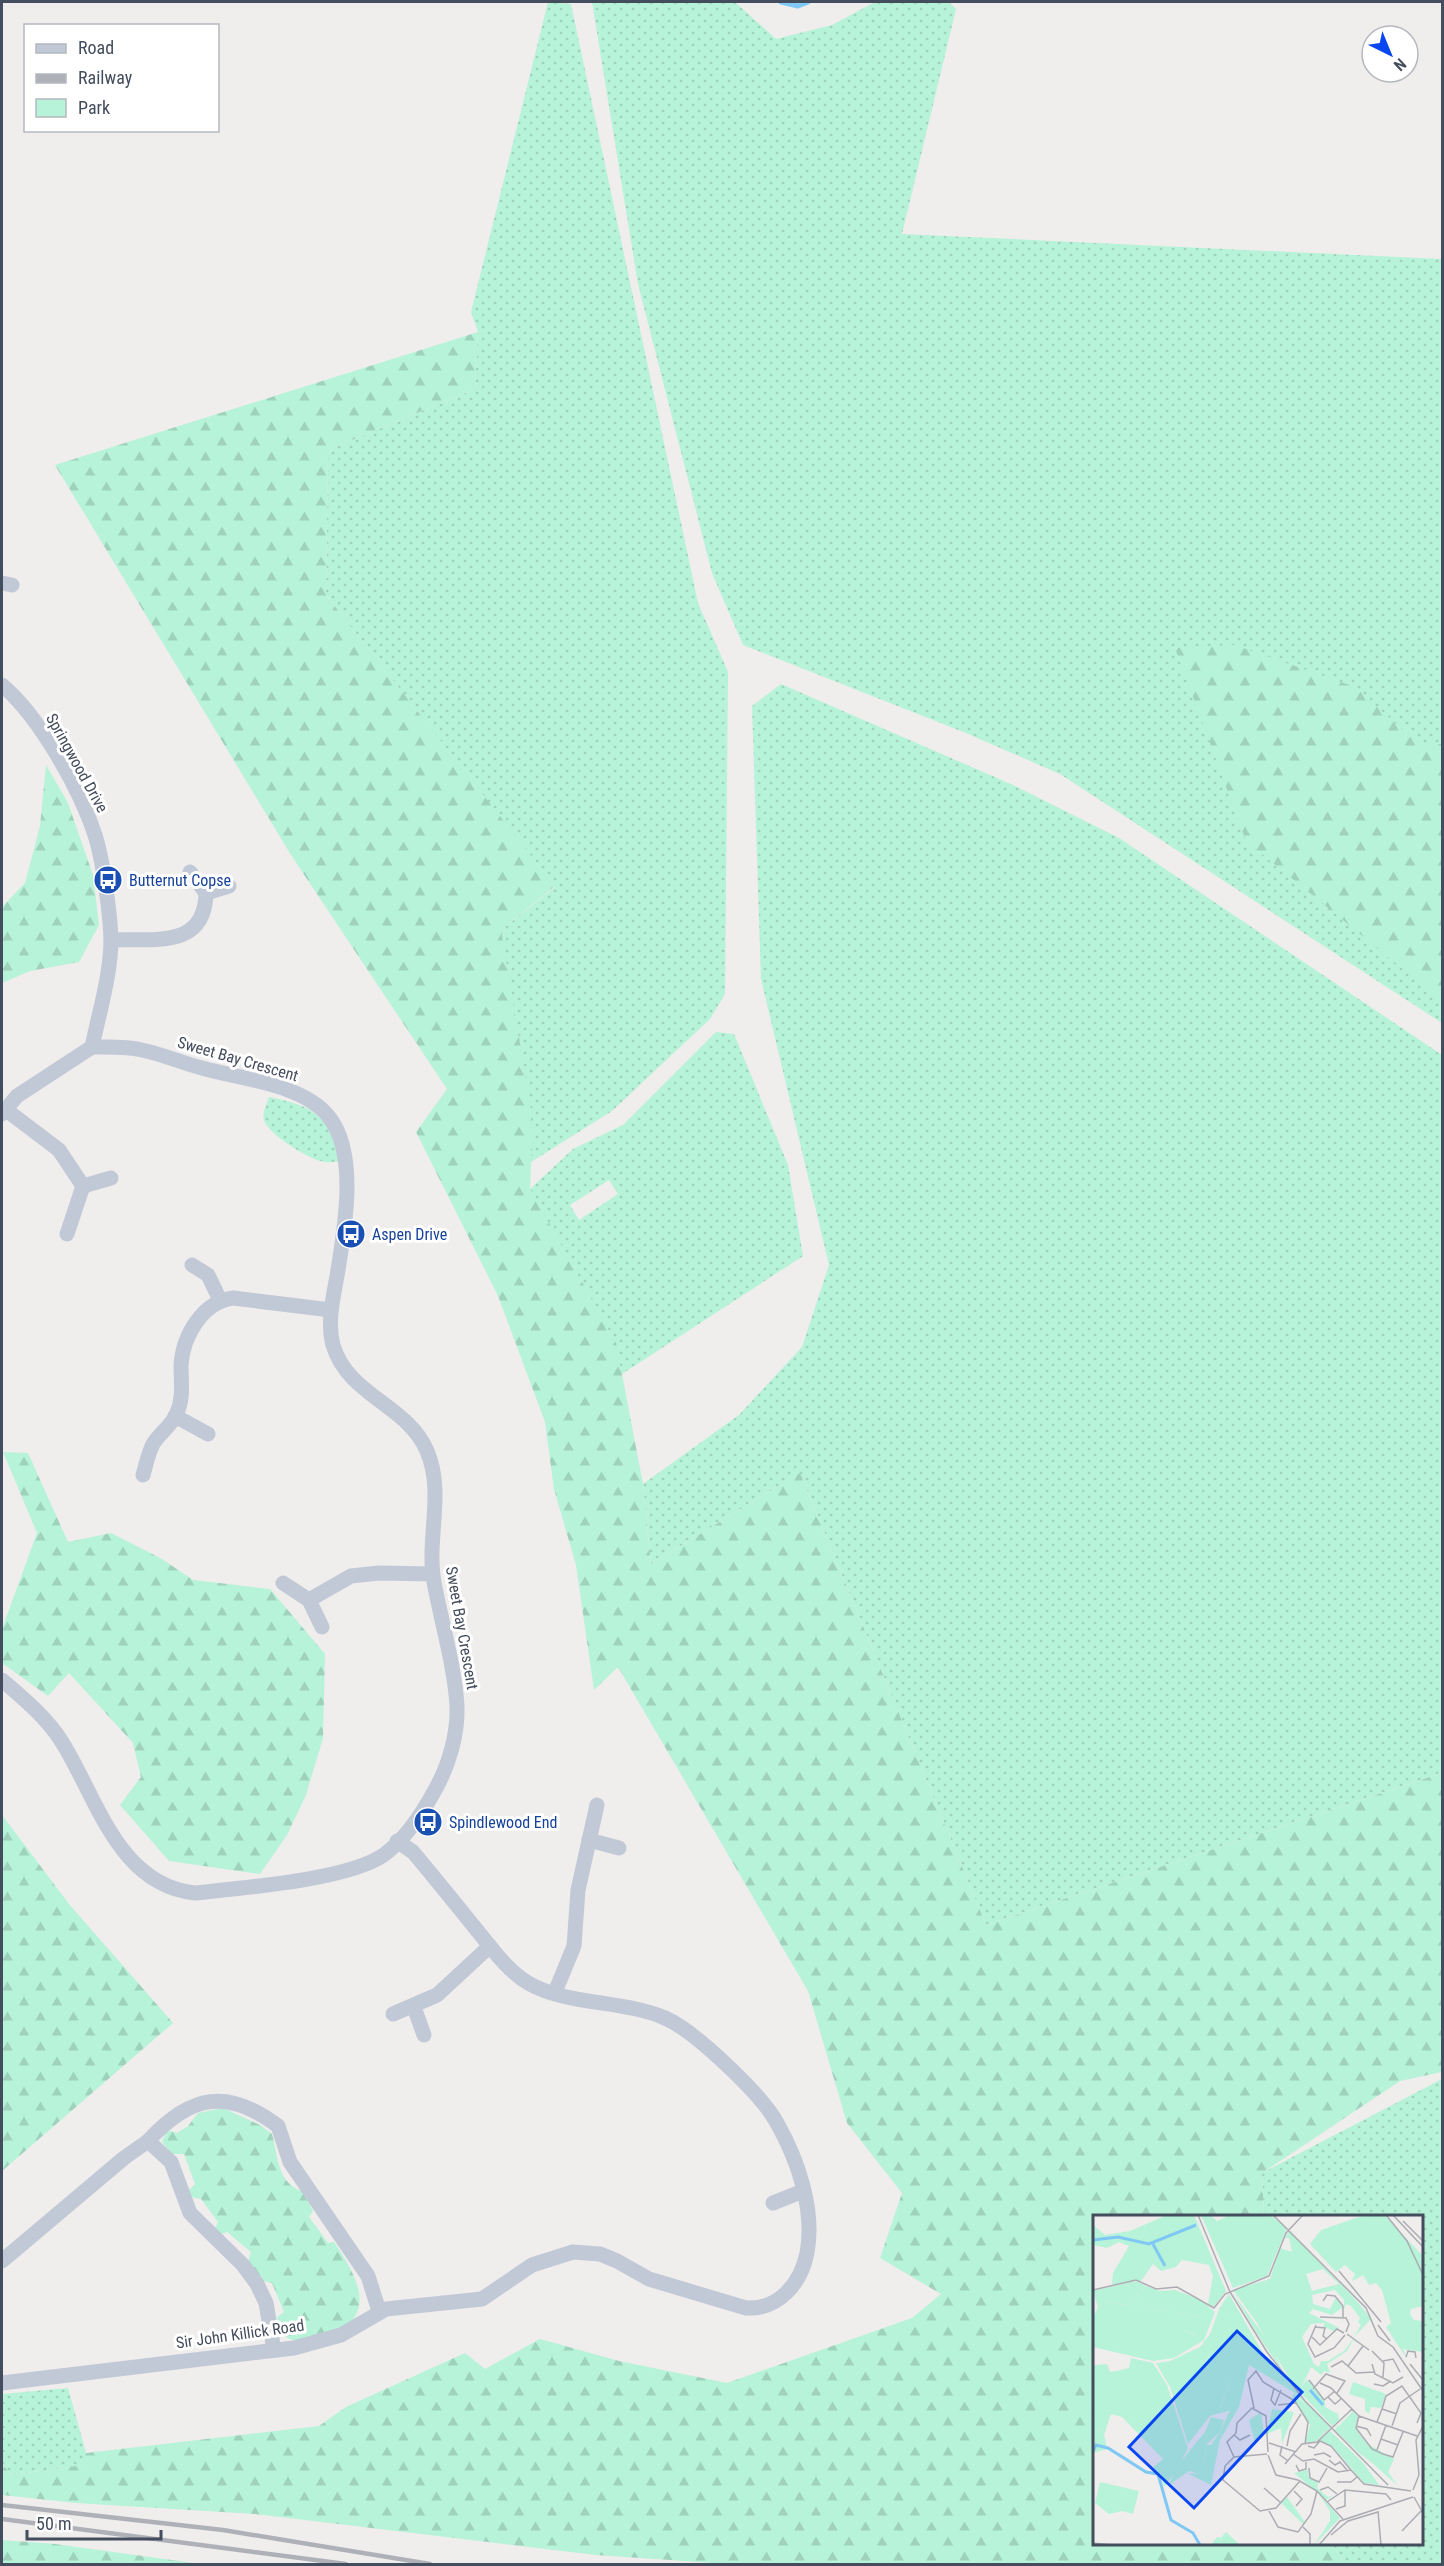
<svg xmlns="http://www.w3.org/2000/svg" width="1444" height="2566" font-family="'Roboto Condensed',sans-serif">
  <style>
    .green { fill: url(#green-dots); fill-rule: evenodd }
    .forest { fill: url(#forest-firs) }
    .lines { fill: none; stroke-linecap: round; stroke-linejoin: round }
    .stream { stroke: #7fc8f5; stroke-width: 5 }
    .street { stroke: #c2c9d6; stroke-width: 15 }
    .rail { stroke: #afb1b9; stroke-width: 4.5 }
    .labels { text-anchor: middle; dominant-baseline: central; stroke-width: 6; stroke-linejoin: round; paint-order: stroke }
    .street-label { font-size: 16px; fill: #444d5d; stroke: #fff }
    .transit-label { font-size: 16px; fill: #164399; stroke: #fff; text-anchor: start }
    .inset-river { fill: none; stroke: #7fc8f5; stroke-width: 3 }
    .inset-road { fill: none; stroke: #abadb3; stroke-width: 1.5 }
    .view { fill: #0746f0; fill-opacity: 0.15; stroke: #0746f0; stroke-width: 3 }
    .inset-edge { fill: none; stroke: #444d5d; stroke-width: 3 }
  </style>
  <defs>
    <pattern id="green-dots" width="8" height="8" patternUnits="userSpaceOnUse" patternTransform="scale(1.5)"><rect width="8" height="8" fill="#b6f3d8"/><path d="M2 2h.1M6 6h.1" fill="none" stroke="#9ed2bc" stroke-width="1.8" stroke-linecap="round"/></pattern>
    <pattern id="forest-firs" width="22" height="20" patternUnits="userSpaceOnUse" patternTransform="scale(1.5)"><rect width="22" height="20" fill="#b6f3d8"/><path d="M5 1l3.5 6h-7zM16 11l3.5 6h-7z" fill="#9ed2bc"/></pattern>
  </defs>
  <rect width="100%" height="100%" fill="#f0eded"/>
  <g class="green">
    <path d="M 548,2 L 571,4 L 698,603 L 728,672 L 725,994 L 710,1019 L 612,1111 L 531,1162 L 501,930 L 555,887 L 326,595 L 328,450 L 475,389 L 478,332 L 471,312 Z"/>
    <path d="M 592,2 L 735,2 L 776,39 L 832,25 L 875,2 L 949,2 L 956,9 L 902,234 L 1442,259 L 1442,1023 L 1060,774 L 966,733 L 743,645 L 712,573 L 638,284 Z"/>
    <path d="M 781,684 L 1013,785 L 1119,838 L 1442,1055 L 1442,1773 L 986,1925 L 800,1473 L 651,1564 L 643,1484 L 739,1415 L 802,1347 L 829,1265 L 761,979 L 752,706 Z"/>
    <path d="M 716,1032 L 734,1034 L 788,1165 L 803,1256 L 622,1374 L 530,1189 L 573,1149 L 623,1125 ZM 609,1180 L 618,1194 L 579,1220 L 570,1205 Z"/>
    <path d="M 269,1097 C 314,1106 328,1115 340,1161 C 333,1162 327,1163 321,1161 C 307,1158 267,1133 264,1120 C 262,1112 267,1104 269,1097 Z"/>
    <path d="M 1442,2079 L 1442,2564 L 1345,2564 L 1332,2544 L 1422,2544 L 1422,2216 L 1264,2216 L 1262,2173 Z"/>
    <path d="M 68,2388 L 86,2453 L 84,2465 L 11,2475 L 2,2463 L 2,2394 Z"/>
  </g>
  <g class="forest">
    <path d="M 478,332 L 475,389 L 328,450 L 326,595 L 555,886 L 501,930 L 533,1121 L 530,1189 L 616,1343 L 643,1484 L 651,1564 L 800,1473 L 986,1925 L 1442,1773 L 1442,2072 L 1400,2081 L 1262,2173 L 1264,2216 L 1094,2216 L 1094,2544 L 1332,2544 L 1345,2564 L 729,2564 L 596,2555 L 255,2514 L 76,2503 L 2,2495 L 2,2463 L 11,2475 L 83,2465 L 86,2453 L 319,2426 L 346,2407 L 465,2353 L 485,2369 L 540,2339 L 619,2361 L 727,2383 L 912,2318 L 941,2294 L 880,2258 L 902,2193 L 847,2123 L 808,1991 L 618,1667 L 594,1690 L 576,1565 L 554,1489 L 545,1422 L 498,1296 L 416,1132 L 447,1089 L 291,855 L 55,465 Z"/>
    <path d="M 1235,645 L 1355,687 L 1421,746 L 1442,744 L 1442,1001 L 1246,841 L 1175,648 Z"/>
    <path d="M 46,765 L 68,803 L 93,875 L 99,925 L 79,962 L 30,971 L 2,983 L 2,907 L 25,883 L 40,826 Z"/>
    <path d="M 3,1452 L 28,1453 L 68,1542 L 111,1533 L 162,1559 L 193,1580 L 270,1589 L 325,1654 L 323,1738 L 306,1795 L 287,1835 L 260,1874 L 169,1861 L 120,1805 L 141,1777 L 133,1743 L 69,1673 L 48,1696 L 2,1663 L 2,1629 L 37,1533 Z"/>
    <path d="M 2,1815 L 69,1904 L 173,2023 L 2,2171 Z"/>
    <path d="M 223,2108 L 260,2125 L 272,2134 C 278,2156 277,2183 302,2191 L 313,2211 L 309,2217 L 328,2243 L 334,2242 C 350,2266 378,2308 342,2328 C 329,2335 311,2338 296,2342 L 282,2335 L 277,2317 L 284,2312 L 272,2283 L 263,2281 L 248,2262 L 251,2252 L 227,2232 L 219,2235 L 214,2231 L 218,2222 L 201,2199 L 191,2197 L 189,2190 L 195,2184 L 184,2154 L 172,2154 L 162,2142 L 167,2130 L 177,2133 L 188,2126 L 198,2113 Z"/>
    <path d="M 2,2540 L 55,2544 L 201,2564 L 2,2564 Z"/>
  </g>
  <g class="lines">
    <path class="stream" d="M 781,2 L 798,6 L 808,2"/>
    <g class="street">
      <path d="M 2,583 L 12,585"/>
      <path d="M 2,685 C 39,716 80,789 95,835 C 103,860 110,912 111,939 C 111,974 99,1013 92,1047"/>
      <path d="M 206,893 L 229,886"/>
      <path d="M 111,940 C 153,938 205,950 206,893 L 190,872"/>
      <path d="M 5,1109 L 59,1150 L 83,1186 L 67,1234"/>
      <path d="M 2,1114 L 17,1096 L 92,1047"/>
      <path d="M 83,1186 L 111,1178"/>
      <path d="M 192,1265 L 208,1275 L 220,1300"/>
      <path d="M 175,1416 L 208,1434"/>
      <path d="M 143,1475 C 146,1465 148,1454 153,1444 C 159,1434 171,1426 176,1415 C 184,1399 181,1383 181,1365 C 183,1335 203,1302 233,1298 L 331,1310"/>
      <path d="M 283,1583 L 309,1600 L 322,1627"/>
      <path d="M 309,1600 L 351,1576 L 379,1573 L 432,1574"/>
      <path d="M 2,1680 C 23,1698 47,1718 62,1742 C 97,1798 118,1885 195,1893 C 240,1888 350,1880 385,1854 C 405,1839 423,1812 435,1790 C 449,1765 458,1734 457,1706 C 455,1668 441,1620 434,1582 C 426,1539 445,1493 427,1451 C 408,1405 348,1396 333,1345 C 327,1323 333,1298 337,1276 C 344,1232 359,1155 329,1117 C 304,1084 240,1079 202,1068 C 182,1063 162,1054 142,1050 C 126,1046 108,1047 92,1047"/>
      <path d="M 589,1840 L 619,1848"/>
      <path d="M 555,1992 L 574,1946 L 578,1890 L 597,1805"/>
      <path d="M 414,2007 L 424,2035"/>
      <path d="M 393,2014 L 437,1995 L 490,1946"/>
      <path d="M 773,2203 L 803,2191"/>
      <path d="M 2,2261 L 124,2158 L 148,2141"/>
      <path d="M 274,2350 L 266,2303 L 257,2284 L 243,2265 L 190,2213 L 171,2162 L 148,2141 C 191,2094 228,2088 278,2126 L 290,2162 L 368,2276 L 379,2311"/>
      <path d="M 2,2383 L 294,2348 L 341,2335 L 386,2309 L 482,2299 L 532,2265 L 573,2252 L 600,2254 L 617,2261 L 649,2279 L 746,2308 C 779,2310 801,2283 807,2253 C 815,2210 798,2160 777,2123 C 762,2095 695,2031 665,2018 C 624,2000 567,2005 530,1984 C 508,1972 491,1947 476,1929 C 455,1903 434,1877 413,1852 L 397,1841"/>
    </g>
    <g class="rail">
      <path d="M 2,2505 L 223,2530 L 430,2564"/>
      <path d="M 2,2519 L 346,2564"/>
    </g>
  </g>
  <defs>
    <g id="bus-disc" transform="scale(1.5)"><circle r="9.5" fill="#1a4fb4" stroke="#fff"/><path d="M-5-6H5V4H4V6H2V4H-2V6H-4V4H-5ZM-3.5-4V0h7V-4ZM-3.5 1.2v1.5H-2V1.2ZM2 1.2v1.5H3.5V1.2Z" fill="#fff"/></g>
  </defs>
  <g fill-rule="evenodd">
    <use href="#bus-disc" x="108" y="880"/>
    <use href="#bus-disc" x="351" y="1234"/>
    <use href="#bus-disc" x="428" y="1822"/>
  </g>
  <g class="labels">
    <g class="street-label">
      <text transform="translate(77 763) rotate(61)">Springwood Drive</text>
      <text transform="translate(238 1059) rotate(16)">Sweet Bay Crescent</text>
      <text transform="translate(462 1628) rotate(80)">Sweet Bay Crescent</text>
      <text transform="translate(240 2334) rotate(-8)">Sir John Killick Road</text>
    </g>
    <g class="transit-label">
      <text x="129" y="880">Butternut Copse</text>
      <text x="372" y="1234">Aspen Drive</text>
      <text x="449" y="1822">Spindlewood End</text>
    </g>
  </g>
  <g transform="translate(1093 2215)">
    <rect width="330" height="330" fill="#f0eded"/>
    <path d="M 53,71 L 66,76 L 82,75 L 108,85 L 122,97 L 111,125 L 81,143 L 60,146 L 0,132 L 0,103 L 5,92 L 15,87 L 33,90 ZM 43,87 L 57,93 L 113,103 L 101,120 L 40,92 ZM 139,77 L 178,130 L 190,157 L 163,117 ZM 126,94 L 149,119 L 147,128 L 136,142 L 118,136 L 110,151 L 138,164 L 127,192 L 138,195 L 117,201 L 95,229 L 77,172 L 63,148 L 77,146 L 107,132 L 117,119 ZM 38,143 L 60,148 L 74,170 L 95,233 L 89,245 L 112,217 L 118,202 L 131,205 L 127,217 L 113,230 L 111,252 L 105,259 L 96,256 L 76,270 L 80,260 L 71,272 L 68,259 L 58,254 L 70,244 L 29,202 L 18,199 L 11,220 L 10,214 L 0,218 L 0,150 L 14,149 L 17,157 L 23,156 L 36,153 ZM 214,164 L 232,186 L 232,192 L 245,199 L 246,205 L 239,211 L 206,176 ZM 260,167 L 293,179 L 288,193 L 278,192 L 276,199 L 272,196 L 272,184 L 256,179 ZM 201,178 L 236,214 L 223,226 L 212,228 L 217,210 L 199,182 ZM 260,196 L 265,202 L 262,213 L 273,228 L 301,244 L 295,257 L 304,270 L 242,215 ZM 237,216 L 270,248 L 286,270 L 271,268 L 241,233 L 227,225 ZM 215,255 L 216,263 L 225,267 L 224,273 L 235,282 L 241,280 L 233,285 L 201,258 ZM 225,278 L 247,303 L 221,330 L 237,306 L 237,296 ZM 194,282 L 212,307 L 210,309 L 188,288 ZM 133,317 L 147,330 L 118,330 L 124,322 L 128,323 Z" fill="#b6f3d8" fill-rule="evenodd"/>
    <path d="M 74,0 L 101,0 L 133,76 L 120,92 L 115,89 L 120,61 L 116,50 L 89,45 L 83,52 L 68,56 L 60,49 L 48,66 L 19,70 L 20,58 L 36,31 L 26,27 L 14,33 L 0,30 L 0,10 L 12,20 L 37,16 ZM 108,0 L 117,0 L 124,6 L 134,1 L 177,0 L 194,13 L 174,61 L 140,73 ZM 272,0 L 291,0 L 330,41 L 330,91 L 318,94 L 317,99 L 321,105 L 330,106 L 330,137 L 310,134 L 314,144 L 293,112 L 298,108 L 289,75 L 283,68 L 276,70 L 270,60 L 259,66 L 262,59 L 252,50 L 243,57 L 217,29 L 228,15 ZM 196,16 L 262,84 L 276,101 L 283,118 L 277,105 L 261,122 L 268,110 L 265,107 L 267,103 L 258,91 L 253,89 L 251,94 L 251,85 L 242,75 L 219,80 L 220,89 L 237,94 L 243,82 L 250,92 L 239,100 L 220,94 L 216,98 L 246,113 L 241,116 L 231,112 L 231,108 L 218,109 L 209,122 L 221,149 L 226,152 L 228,146 L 235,146 L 251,136 L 260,124 L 268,131 L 260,125 L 254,136 L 234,149 L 237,158 L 231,156 L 228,160 L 218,152 L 208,173 L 214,166 L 213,175 L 240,205 L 240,210 L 196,163 L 162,105 L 140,75 L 177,64 L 187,33 L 199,37 L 196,23 L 192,23 ZM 230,54 L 246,69 L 219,76 L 213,59 ZM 43,66 L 53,71 L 33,90 L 15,87 L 5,92 L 0,76 ZM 136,79 L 171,140 L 237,213 L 233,216 L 205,180 L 156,150 L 146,192 L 127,225 L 118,270 L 94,258 L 105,259 L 111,252 L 113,230 L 118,230 L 127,217 L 137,195 L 127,193 L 138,164 L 110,152 L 118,136 L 136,141 L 147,128 L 148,119 L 126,94 ZM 43,87 L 57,93 L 113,103 L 116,109 L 113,120 L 110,123 L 90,115 L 84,117 L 40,92 ZM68 131a9 9 0 1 1 18 0a9 9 0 1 1-18 0ZM 68,177 L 71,177 L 70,185 L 78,185 L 80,202 L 75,214 L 59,190 ZM 179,194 L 201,197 L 189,229 L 188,213 L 174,219 ZM 168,197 L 171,219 L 162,227 L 156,205 ZM 245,210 L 261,230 L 275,237 L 289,250 L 282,250 L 266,238 L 242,215 ZM 10,214 L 14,234 L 0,238 L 0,218 ZM 237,216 L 270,248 L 286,270 L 274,266 L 276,260 L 245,232 ZM 7,267 L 46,276 L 40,299 L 29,296 L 16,299 L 2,288 Z" fill="#b6f3d8" fill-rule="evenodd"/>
    <path class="inset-river" d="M 0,25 L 25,22 L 56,29 L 103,10M 60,29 L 72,51M 217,175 L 230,190M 0,236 L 3,230 L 15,233 L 53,257 L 65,259 L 78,305 L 100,318 L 107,330"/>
    <path class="inset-road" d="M 105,0 L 137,77 L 174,137 L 212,186 L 295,270M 180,0 L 273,93 L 285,121 L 300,132 L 330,176M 293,0 L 314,26 L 330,60M 300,0 L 330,32M 310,6 L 330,26M 246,56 L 288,107M 0,75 L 43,65 L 63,74 L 84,72 L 121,93 L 132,79 L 176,61 L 193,18 L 210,0M 230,86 L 234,80 L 242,81 L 250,91 L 250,102M 227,102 L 253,103 L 256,109 L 253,117M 223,110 L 215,129 L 222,142 L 241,133 L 252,120M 285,110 L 297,126M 222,112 L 232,113 L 230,121 L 234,124M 254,119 L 276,135M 219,122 L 227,130 L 244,114 L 251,118M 279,136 L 291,148 L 290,162M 313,142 L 315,136 L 322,137 L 323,143M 290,146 L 300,144 L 307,157M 279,149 L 282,159 L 300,168 L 310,162M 317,149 L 330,165M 255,151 L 270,131M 238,152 L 249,146 L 263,158 L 282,157M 216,165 L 231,185 L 242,176M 227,168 L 238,173 L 266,201 L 324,221M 281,169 L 290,171 L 298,166M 181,173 L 178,185 L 182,190 L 188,175M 220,174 L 233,159 L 252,166 L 244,178M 235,182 L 242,189 L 249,183M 185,190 L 203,188M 161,193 L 155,165 L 163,156 L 170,167 L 202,186 L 215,207 L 212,229M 289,194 L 293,181 L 309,171 L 328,198 L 324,208M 266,200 L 263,213 L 279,234 L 290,239 L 300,242 L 310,217M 284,207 L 289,194 L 304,199M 263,211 L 274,214 L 278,221M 299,211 L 307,188 L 327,174M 141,220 L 147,225 L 157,220M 288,224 L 305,230M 176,228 L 203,237M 189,231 L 187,240 L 195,246M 194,231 L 197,216 L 208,199M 215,231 L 221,233 L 227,226 L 238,231 L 258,255M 284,235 L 293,210M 200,239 L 210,246 L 221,244 L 245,257 L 258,255 L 271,269 L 318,276M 175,240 L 183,260 L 205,265 L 224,276 L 250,304M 221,240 L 231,238 L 238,242M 141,242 L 132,251 L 130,265 L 167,296 L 183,293 L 207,266M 141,242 L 134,227 L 143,218 L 144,208 L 159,193 L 173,201 L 175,237M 141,242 L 174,239M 236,245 L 242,250 L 247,247 L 254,255M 192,249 L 209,229 L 224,227 L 259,194M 203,250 L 206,256 L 213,254 L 213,247M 216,253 L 217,263 L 226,267 L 234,253M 244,267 L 258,267 L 264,262M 171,273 L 188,288M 227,275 L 235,272 L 244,279M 320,275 L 326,260 L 323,225 L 330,211M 201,276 L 209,284 L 203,291M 321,282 L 330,298M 234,287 L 252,275 L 293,279 L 298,285M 243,294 L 252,291 L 252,275M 176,296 L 185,312 L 205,317 L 218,299 L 224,276M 285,296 L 288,330M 210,312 L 217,319 L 217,330M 309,316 L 328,296M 238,320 L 255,306 L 285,297M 0,328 L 18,330M 226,330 L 247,306 L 320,282"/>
    <path class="view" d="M 144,116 L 209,177 L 101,293 L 36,232 Z"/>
    <rect width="330" height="330" class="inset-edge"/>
  </g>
  <rect width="1444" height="2566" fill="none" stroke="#444d5d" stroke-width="6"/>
  <rect x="24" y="24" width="195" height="108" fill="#ffffff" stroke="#b4b8be" stroke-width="1.5"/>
  <rect x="36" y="44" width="30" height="9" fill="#c2c9d6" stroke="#b4b8be" stroke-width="1.5"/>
  <text x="78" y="54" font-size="18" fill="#444d5d">Road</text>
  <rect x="36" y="74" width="30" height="9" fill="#afb1b9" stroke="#b4b8be" stroke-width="1.5"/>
  <text x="78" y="84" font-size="18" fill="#444d5d">Railway</text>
  <rect x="36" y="99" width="30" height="18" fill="#b6f3d8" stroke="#b4b8be" stroke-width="1.5"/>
  <text x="78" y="114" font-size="18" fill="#444d5d">Park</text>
  <g transform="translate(1390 54) rotate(137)"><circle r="28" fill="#ffffff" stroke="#b4b8be" stroke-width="1.5"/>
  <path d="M0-4.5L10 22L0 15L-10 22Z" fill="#0746f0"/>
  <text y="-9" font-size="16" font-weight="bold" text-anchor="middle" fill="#444d5d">N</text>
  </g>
  <path d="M27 2530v9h134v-9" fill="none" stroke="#444d5d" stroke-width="3"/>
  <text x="36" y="2530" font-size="18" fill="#444d5d" stroke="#ffffff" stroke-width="4.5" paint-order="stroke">50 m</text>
</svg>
